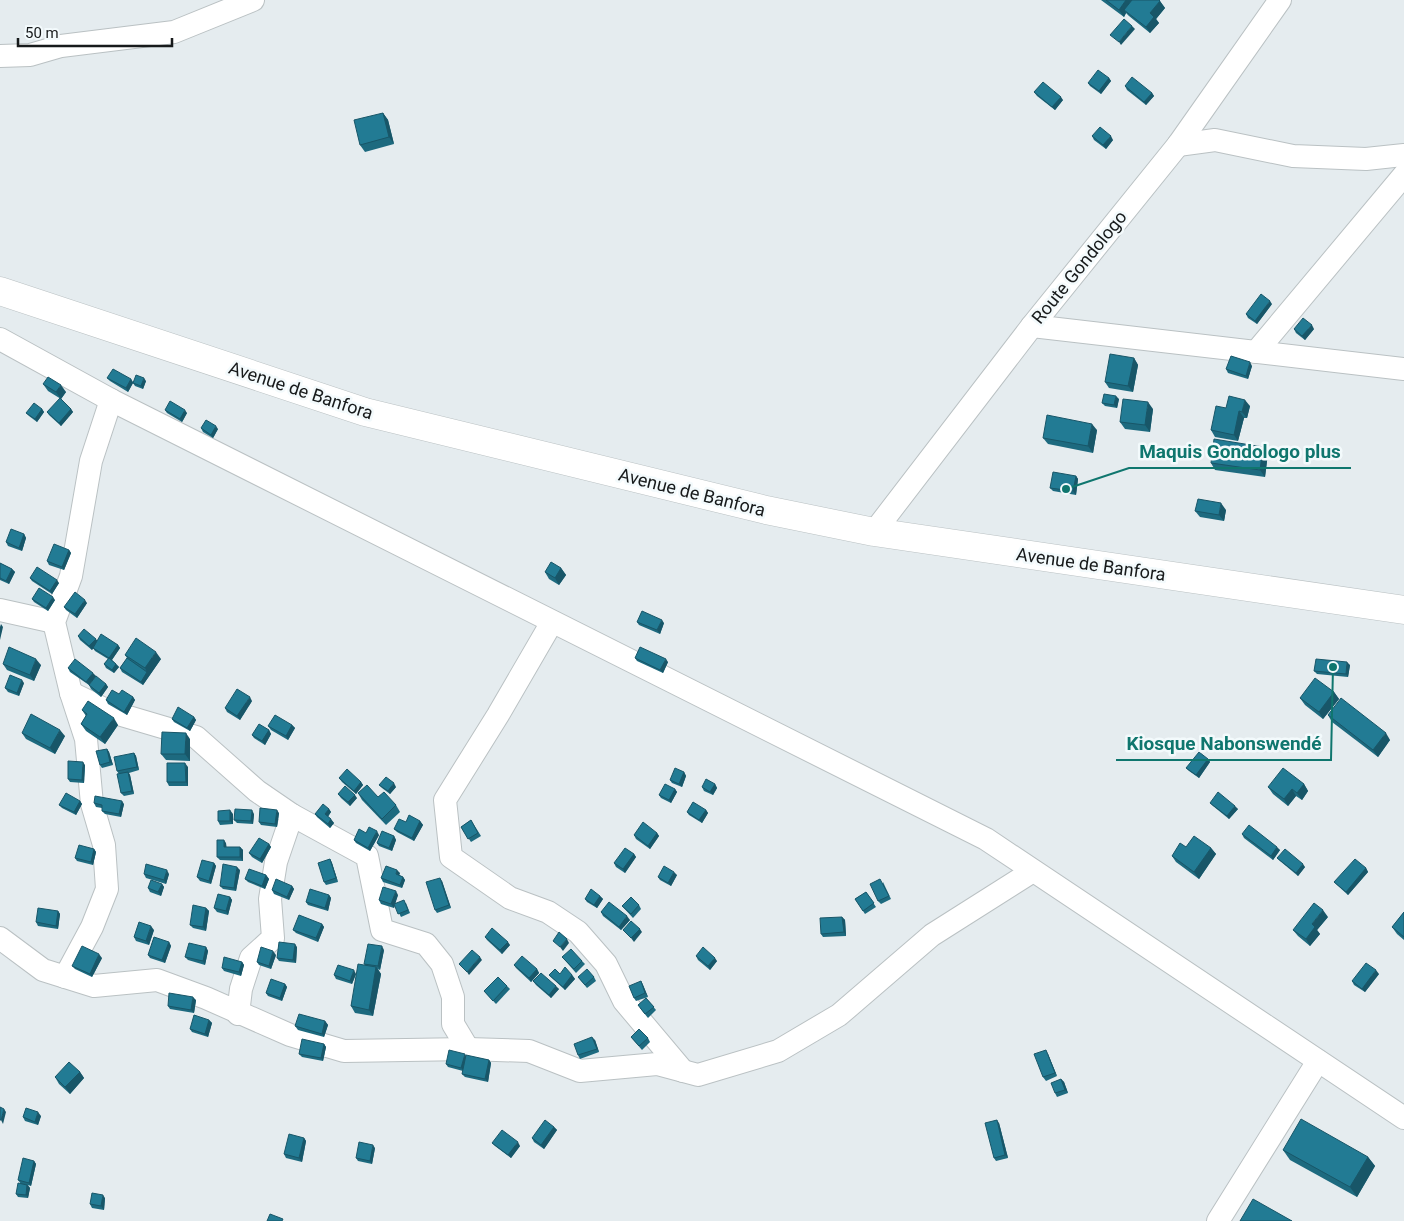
<svg xmlns="http://www.w3.org/2000/svg" width="1404" height="1221" font-family="Roboto,sans-serif">
  <style>
    .lines { fill: none; stroke-linecap: round; stroke-linejoin: round }
    .street-casing { stroke: #bac1c3; stroke-width: 24 }
    .secondary-casing { stroke: #bac1c3; stroke-width: 29 }
    .street { stroke: #fff; stroke-width: 22 }
    .secondary { stroke: #fff; stroke-width: 28 }
    .wall { fill: #1d6a7f }
    .shaded-wall { fill: #185668 }
    .building { fill: #227b94; stroke: #185668 }
    .labels { text-anchor: middle; dominant-baseline: central; stroke-width: 5; stroke-linejoin: round; paint-order: stroke }
    .street-label { font-size: 18px; fill: #171a1b; stroke: #f3fafc }
    .leader { fill: none; stroke: #0f766e; stroke-width: 2 }
    .callout-dot { fill: #0f766e; stroke: #f3fafc; stroke-width: 2 }
    .callout-label { font-size: 19px; text-anchor: middle; font-weight: bold; fill: #0f766e; stroke: #f3fafc; stroke-width: 5; stroke-linejoin: round; paint-order: stroke }
  </style>
  <rect width="100%" height="100%" fill="#e5ecef"/>
  <g class="lines">
    <g class="street-casing">
      <g id="street">
        <path d="M 0,56 L 30,55 L 61,46 L 174,32 L 253,0"/>
        <path d="M 1178,145 L 1215,140 L 1293,156 L 1366,159 L 1404,155"/>
        <path d="M 1032,326 L 1404,369"/>
        <path d="M 0,339 L 111,400 L 986,839 L 1404,1118"/>
        <path d="M 1256,352 L 1404,175"/>
        <path d="M 874,532 L 1032,326 L 1178,145 L 1280,0"/>
        <path d="M 0,610 L 54,622"/>
        <path d="M 552,622 L 498,715 L 445,800 L 451,857 L 510,898 L 548,912 L 578,932 L 606,964 L 624,1001 L 683,1071"/>
        <path d="M 71,693 L 108,711 L 196,737 L 257,791 L 292,815 L 276,862 L 270,899 L 273,938 L 251,958 L 241,989 L 238,1014"/>
        <path d="M 292,815 L 367,856 L 382,930 L 426,944 L 442,964 L 453,997 L 453,1024 L 468,1049"/>
        <path d="M 0,938 L 43,970 L 94,986 L 157,980 L 206,998 L 290,1035 L 344,1051 L 468,1049 L 529,1051 L 580,1071 L 657,1064 L 698,1075 L 778,1051 L 839,1015 L 932,935 L 1033,871"/>
        <path d="M 65,977 L 92,927 L 107,889 L 104,845 L 92,804 L 86,739 L 71,693 L 54,622 L 71,576 L 91,461 L 111,400"/>
        <path d="M 1218,1221 L 1318,1061"/>
      </g>
    </g>
    <g class="secondary-casing">
      <path id="secondary" d="M 0,291 L 365,412 L 766,510 L 874,532 L 1404,610"/>
    </g>
    <use href="#street" class="street"/>
    <use href="#secondary" class="secondary"/>
  </g>
  <g class="wall">
    <path d="M 1101,0 L 1159,0 L 1165,8 L 1156,19 L 1159,23 L 1150,33 L 1129,16 L 1126,13 L 1124,17 Z"/>
    <path d="M 1109,78 L 1111,81 L 1101,94 L 1090,86 L 1088,83 Z"/>
    <path d="M 1125,86 L 1152,93 L 1154,96 L 1146,105 L 1127,90 Z"/>
    <path d="M 1034,92 L 1063,100 L 1055,110 L 1037,96 Z"/>
    <path d="M 383,113 L 388,120 L 394,144 L 365,152 L 360,145 Z"/>
    <path d="M 1092,136 L 1113,140 L 1106,149 L 1094,140 Z"/>
    <path d="M 1272,304 L 1257,324 L 1248,318 L 1246,314 Z"/>
    <path d="M 1294,329 L 1314,329 L 1305,340 L 1296,333 Z"/>
    <path d="M 1134,358 L 1138,365 L 1133,392 L 1109,388 L 1105,382 Z"/>
    <path d="M 1252,366 L 1248,379 L 1228,373 L 1226,369 Z"/>
    <path d="M 107,378 L 131,379 L 133,382 L 146,381 L 143,389 L 135,386 L 133,383 L 128,392 L 110,381 Z"/>
    <path d="M 43,384 L 66,392 L 61,399 L 48,391 Z"/>
    <path d="M 1119,399 L 1117,408 L 1105,406 L 1102,403 Z"/>
    <path d="M 1250,406 L 1247,418 L 1244,418 L 1238,441 L 1215,437 L 1211,430 L 1226,408 Z"/>
    <path d="M 42,409 L 44,412 L 37,422 L 29,416 L 26,413 Z"/>
    <path d="M 71,409 L 73,412 L 61,426 L 49,415 L 47,412 Z"/>
    <path d="M 1153,409 L 1150,432 L 1125,429 L 1120,422 Z"/>
    <path d="M 165,410 L 187,413 L 182,422 L 167,413 Z"/>
    <path d="M 201,428 L 218,429 L 213,438 L 203,432 Z"/>
    <path d="M 1097,430 L 1093,453 L 1048,444 L 1043,438 Z"/>
    <path d="M 1268,453 L 1265,477 L 1215,470 L 1211,463 Z"/>
    <path d="M 1076,476 L 1078,479 L 1076,495 L 1053,491 L 1050,488 Z"/>
    <path d="M 1226,510 L 1224,521 L 1200,517 L 1195,511 Z"/>
    <path d="M 24,534 L 26,538 L 22,551 L 8,546 L 6,542 Z"/>
    <path d="M 69,550 L 71,553 L 64,570 L 49,565 L 47,561 Z"/>
    <path d="M 0,563 L 12,569 L 15,572 L 9,584 L 0,580 Z"/>
    <path d="M 561,568 L 566,575 L 559,585 L 549,579 L 545,572 Z"/>
    <path d="M 30,578 L 59,583 L 52,594 L 32,581 Z"/>
    <path d="M 32,599 L 55,600 L 48,611 L 34,602 Z"/>
    <path d="M 87,603 L 77,618 L 66,610 L 64,607 Z"/>
    <path d="M 637,622 L 664,623 L 660,634 L 639,625 Z"/>
    <path d="M 78,636 L 118,645 L 120,648 L 112,660 L 119,667 L 114,673 L 106,668 L 104,664 L 108,659 L 95,651 L 93,648 L 92,650 L 80,640 Z"/>
    <path d="M 125,655 L 161,659 L 143,685 L 122,672 L 120,668 L 127,658 Z"/>
    <path d="M 635,658 L 668,662 L 663,673 L 637,661 Z"/>
    <path d="M 3,664 L 41,665 L 34,681 L 7,670 Z"/>
    <path d="M 1350,665 L 1348,677 L 1317,674 L 1314,671 Z"/>
    <path d="M 68,668 L 96,676 L 89,685 L 70,672 Z"/>
    <path d="M 24,683 L 19,696 L 8,692 L 5,688 Z"/>
    <path d="M 106,684 L 108,687 L 101,697 L 91,689 L 89,685 Z"/>
    <path d="M 1334,692 L 1339,699 L 1323,719 L 1305,705 L 1300,698 Z"/>
    <path d="M 119,694 L 133,697 L 135,700 L 127,715 L 108,704 L 106,700 Z"/>
    <path d="M 252,701 L 240,720 L 227,712 L 225,708 Z"/>
    <path d="M 82,710 L 118,725 L 105,744 L 86,731 L 81,724 L 86,716 Z"/>
    <path d="M 1328,715 L 1390,740 L 1378,757 L 1332,722 Z"/>
    <path d="M 194,717 L 196,720 L 190,731 L 174,722 L 172,719 Z"/>
    <path d="M 292,725 L 295,728 L 288,740 L 271,730 L 268,726 Z"/>
    <path d="M 269,730 L 271,734 L 265,745 L 254,738 L 252,735 Z"/>
    <path d="M 22,733 L 65,736 L 55,754 L 26,739 Z"/>
    <path d="M 190,739 L 190,761 L 166,760 L 161,754 Z"/>
    <path d="M 107,749 L 109,752 L 113,765 L 102,768 L 100,765 Z"/>
    <path d="M 134,753 L 136,756 L 139,770 L 129,773 L 130,775 L 134,794 L 124,796 L 121,793 L 119,774 L 117,771 Z"/>
    <path d="M 1208,759 L 1210,762 L 1199,778 L 1189,771 L 1186,768 Z"/>
    <path d="M 85,765 L 84,783 L 70,782 L 68,779 Z"/>
    <path d="M 188,767 L 188,786 L 169,786 L 167,782 Z"/>
    <path d="M 684,772 L 686,776 L 682,787 L 672,783 L 670,780 Z"/>
    <path d="M 339,778 L 361,782 L 363,785 L 356,794 L 342,782 Z"/>
    <path d="M 715,784 L 717,788 L 713,795 L 704,791 L 702,787 Z"/>
    <path d="M 1304,784 L 1308,791 L 1302,800 L 1296,796 L 1288,806 L 1273,794 L 1268,787 Z"/>
    <path d="M 379,785 L 396,787 L 390,794 L 382,788 Z"/>
    <path d="M 675,789 L 677,792 L 671,803 L 661,798 L 659,795 Z"/>
    <path d="M 358,793 L 378,797 L 396,805 L 400,812 L 386,825 L 362,800 Z"/>
    <path d="M 338,794 L 357,798 L 350,806 L 341,798 Z"/>
    <path d="M 80,801 L 82,804 L 76,815 L 62,808 L 59,805 Z"/>
    <path d="M 94,803 L 124,804 L 121,817 L 105,814 L 102,811 L 102,808 L 96,807 Z"/>
    <path d="M 1210,803 L 1238,809 L 1229,819 L 1213,806 Z"/>
    <path d="M 329,809 L 331,812 L 328,817 L 334,823 L 330,828 L 317,817 L 315,814 Z"/>
    <path d="M 706,810 L 708,813 L 702,823 L 689,815 L 687,812 Z"/>
    <path d="M 279,813 L 277,827 L 261,825 L 259,822 Z"/>
    <path d="M 233,814 L 233,824 L 220,825 L 218,821 Z"/>
    <path d="M 254,814 L 253,824 L 237,823 L 234,820 Z"/>
    <path d="M 471,820 L 481,836 L 471,842 L 461,827 Z"/>
    <path d="M 420,821 L 423,825 L 414,841 L 397,832 L 394,829 L 406,822 Z"/>
    <path d="M 366,833 L 379,835 L 370,851 L 356,843 L 354,840 Z"/>
    <path d="M 657,833 L 659,836 L 650,849 L 636,839 L 634,835 Z"/>
    <path d="M 1242,834 L 1280,850 L 1273,860 L 1244,838 Z"/>
    <path d="M 394,836 L 396,840 L 392,851 L 379,846 L 377,843 Z"/>
    <path d="M 226,843 L 226,847 L 240,847 L 243,850 L 243,861 L 220,860 L 217,857 Z"/>
    <path d="M 269,844 L 271,847 L 262,863 L 252,857 L 249,853 Z"/>
    <path d="M 1186,847 L 1211,848 L 1216,854 L 1199,879 L 1176,862 L 1172,856 Z"/>
    <path d="M 94,849 L 96,852 L 93,865 L 77,861 L 75,858 Z"/>
    <path d="M 634,854 L 636,857 L 625,873 L 616,867 L 614,863 Z"/>
    <path d="M 1277,858 L 1305,867 L 1298,876 L 1280,861 Z"/>
    <path d="M 330,859 L 332,863 L 338,882 L 326,885 L 324,882 Z"/>
    <path d="M 214,863 L 216,866 L 211,884 L 200,881 L 197,877 Z"/>
    <path d="M 1366,868 L 1368,872 L 1348,895 L 1337,885 L 1334,882 Z"/>
    <path d="M 240,870 L 236,891 L 223,889 L 220,886 Z"/>
    <path d="M 400,873 L 399,875 L 403,877 L 405,880 L 402,888 L 383,882 L 381,878 Z"/>
    <path d="M 144,874 L 169,874 L 166,884 L 146,878 Z"/>
    <path d="M 266,875 L 269,879 L 265,889 L 248,882 L 245,879 Z"/>
    <path d="M 677,875 L 671,886 L 660,880 L 658,877 Z"/>
    <path d="M 442,881 L 451,908 L 437,913 L 435,910 Z"/>
    <path d="M 883,882 L 891,899 L 881,904 L 878,901 Z"/>
    <path d="M 162,884 L 164,887 L 161,896 L 150,892 L 148,888 Z"/>
    <path d="M 292,886 L 294,889 L 289,900 L 274,894 L 272,890 Z"/>
    <path d="M 866,892 L 876,907 L 865,914 L 855,899 Z"/>
    <path d="M 329,895 L 331,898 L 328,911 L 308,905 L 306,902 Z"/>
    <path d="M 398,895 L 395,903 L 406,903 L 410,913 L 401,917 L 395,905 L 394,908 L 381,904 L 379,900 Z"/>
    <path d="M 600,896 L 603,899 L 597,908 L 587,902 L 585,899 Z"/>
    <path d="M 230,897 L 232,900 L 228,915 L 217,912 L 214,908 Z"/>
    <path d="M 639,905 L 641,909 L 633,918 L 622,906 Z"/>
    <path d="M 206,908 L 209,911 L 206,931 L 193,928 L 190,925 Z"/>
    <path d="M 58,911 L 60,914 L 58,929 L 38,926 L 36,922 Z"/>
    <path d="M 601,912 L 630,920 L 621,930 L 603,916 Z"/>
    <path d="M 1404,912 L 1404,940 L 1397,934 L 1392,927 Z"/>
    <path d="M 842,917 L 845,920 L 846,936 L 823,937 L 821,934 Z"/>
    <path d="M 1328,917 L 1317,930 L 1320,934 L 1310,946 L 1298,936 L 1293,930 Z"/>
    <path d="M 322,924 L 324,927 L 318,942 L 296,933 L 293,930 Z"/>
    <path d="M 154,930 L 149,945 L 136,941 L 134,937 Z"/>
    <path d="M 485,937 L 510,945 L 502,954 L 487,940 Z"/>
    <path d="M 169,942 L 171,946 L 165,963 L 150,958 L 148,955 Z"/>
    <path d="M 206,947 L 208,951 L 205,965 L 188,960 L 185,957 Z"/>
    <path d="M 297,947 L 296,963 L 279,961 L 277,958 Z"/>
    <path d="M 384,950 L 380,970 L 378,969 L 381,974 L 373,1016 L 355,1013 L 351,1006 L 365,965 L 364,964 Z"/>
    <path d="M 276,955 L 271,969 L 259,965 L 257,962 Z"/>
    <path d="M 696,956 L 717,961 L 710,970 L 698,960 Z"/>
    <path d="M 562,957 L 582,961 L 585,964 L 576,973 Z"/>
    <path d="M 102,958 L 92,977 L 75,969 L 72,966 Z"/>
    <path d="M 242,962 L 244,965 L 241,976 L 224,971 L 222,968 Z"/>
    <path d="M 514,965 L 537,969 L 539,973 L 531,982 L 516,968 Z"/>
    <path d="M 356,974 L 352,984 L 336,979 L 334,975 Z"/>
    <path d="M 560,974 L 572,975 L 575,979 L 565,990 L 552,978 L 549,975 Z"/>
    <path d="M 1379,974 L 1365,992 L 1354,985 L 1352,981 Z"/>
    <path d="M 578,977 L 594,977 L 596,981 L 587,988 Z"/>
    <path d="M 533,981 L 559,989 L 551,998 L 536,985 Z"/>
    <path d="M 641,981 L 643,985 L 648,997 L 636,1001 L 634,998 Z"/>
    <path d="M 285,984 L 287,987 L 282,1001 L 268,996 L 266,993 Z"/>
    <path d="M 507,986 L 510,989 L 496,1004 L 484,991 Z"/>
    <path d="M 646,998 L 656,1010 L 648,1018 L 640,1008 Z"/>
    <path d="M 196,1000 L 194,1013 L 170,1009 L 168,1006 Z"/>
    <path d="M 209,1020 L 212,1023 L 208,1037 L 192,1032 L 190,1029 Z"/>
    <path d="M 325,1021 L 328,1025 L 324,1037 L 298,1030 L 295,1026 Z"/>
    <path d="M 631,1037 L 648,1038 L 650,1042 L 642,1050 Z"/>
    <path d="M 595,1040 L 599,1052 L 580,1059 L 578,1055 Z"/>
    <path d="M 324,1044 L 326,1047 L 323,1061 L 302,1057 L 299,1054 Z"/>
    <path d="M 1048,1054 L 1057,1076 L 1046,1081 L 1043,1077 Z"/>
    <path d="M 466,1056 L 489,1060 L 491,1063 L 488,1082 L 465,1077 L 462,1074 L 463,1071 L 448,1067 L 446,1064 Z"/>
    <path d="M 80,1072 L 84,1078 L 70,1094 L 59,1084 L 55,1077 Z"/>
    <path d="M 1061,1079 L 1064,1082 L 1068,1093 L 1057,1097 L 1055,1093 Z"/>
    <path d="M 41,1116 L 38,1125 L 25,1121 L 23,1117 Z"/>
    <path d="M 999,1123 L 1008,1158 L 996,1161 L 994,1158 Z"/>
    <path d="M 554,1127 L 557,1130 L 544,1149 L 534,1142 L 532,1138 Z"/>
    <path d="M 304,1138 L 306,1141 L 302,1162 L 286,1158 L 284,1154 Z"/>
    <path d="M 492,1143 L 520,1146 L 511,1158 L 495,1146 Z"/>
    <path d="M 375,1148 L 372,1164 L 358,1161 L 356,1158 Z"/>
    <path d="M 1283,1150 L 1368,1157 L 1375,1166 L 1357,1197 L 1290,1160 Z"/>
    <path d="M 34,1161 L 36,1164 L 31,1186 L 28,1185 L 30,1188 L 28,1198 L 18,1197 L 16,1194 L 21,1184 L 18,1180 Z"/>
    <path d="M 105,1198 L 104,1210 L 92,1208 L 90,1204 Z"/>
  </g>
  <g class="shaded-wall">
    <path d="M 1126,0 L 1136,0 L 1124,10 L 1126,13 L 1124,17 L 1119,10 Z"/>
    <path d="M 1160,1 L 1165,8 L 1156,19 L 1159,23 L 1150,33 L 1146,27 L 1150,13 Z"/>
    <path d="M 1132,26 L 1135,29 L 1121,45 L 1119,42 Z"/>
    <path d="M 1109,78 L 1111,81 L 1101,94 L 1099,91 Z"/>
    <path d="M 1152,93 L 1154,96 L 1146,105 L 1144,102 Z"/>
    <path d="M 1061,97 L 1063,100 L 1055,110 L 1052,107 Z"/>
    <path d="M 383,113 L 388,120 L 394,144 L 389,137 Z"/>
    <path d="M 1111,136 L 1113,140 L 1106,149 L 1103,145 Z"/>
    <path d="M 1270,301 L 1272,304 L 1257,324 L 1255,321 Z"/>
    <path d="M 1312,325 L 1314,329 L 1305,340 L 1302,336 Z"/>
    <path d="M 1134,358 L 1138,365 L 1133,392 L 1128,386 Z"/>
    <path d="M 1250,362 L 1252,366 L 1248,379 L 1246,376 Z"/>
    <path d="M 144,378 L 146,381 L 143,389 L 141,386 Z"/>
    <path d="M 131,379 L 133,383 L 128,392 L 126,388 Z"/>
    <path d="M 61,385 L 66,392 L 61,399 L 56,392 Z"/>
    <path d="M 1116,396 L 1119,399 L 1117,408 L 1114,405 Z"/>
    <path d="M 1245,400 L 1250,406 L 1247,418 L 1242,412 Z"/>
    <path d="M 1148,402 L 1153,409 L 1150,432 L 1145,425 Z"/>
    <path d="M 42,409 L 44,412 L 37,422 L 35,419 Z"/>
    <path d="M 71,409 L 73,412 L 61,426 L 59,423 Z"/>
    <path d="M 185,410 L 187,413 L 182,422 L 180,419 Z"/>
    <path d="M 1239,411 L 1244,418 L 1238,441 L 1234,435 Z"/>
    <path d="M 1092,424 L 1097,430 L 1093,453 L 1088,446 Z"/>
    <path d="M 216,426 L 218,429 L 213,438 L 211,435 Z"/>
    <path d="M 1263,447 L 1268,453 L 1265,477 L 1260,470 Z"/>
    <path d="M 1076,476 L 1078,479 L 1076,495 L 1073,491 Z"/>
    <path d="M 1221,503 L 1226,510 L 1224,521 L 1219,515 Z"/>
    <path d="M 24,534 L 26,538 L 22,551 L 19,548 Z"/>
    <path d="M 69,550 L 71,553 L 64,570 L 62,567 Z"/>
    <path d="M 561,568 L 566,575 L 559,585 L 555,578 Z"/>
    <path d="M 12,569 L 15,572 L 9,584 L 6,581 Z"/>
    <path d="M 57,580 L 59,583 L 52,594 L 50,591 Z"/>
    <path d="M 53,597 L 55,600 L 48,611 L 46,608 Z"/>
    <path d="M 85,600 L 87,603 L 77,618 L 75,614 Z"/>
    <path d="M 662,620 L 664,623 L 660,634 L 657,630 Z"/>
    <path d="M 1,624 L 3,627 L 0,640 L 0,627 Z"/>
    <path d="M 96,639 L 98,642 L 92,650 L 89,646 Z"/>
    <path d="M 118,645 L 120,648 L 111,661 L 109,658 Z"/>
    <path d="M 156,652 L 161,659 L 143,685 L 141,682 L 147,672 L 145,668 Z"/>
    <path d="M 36,659 L 41,665 L 34,681 L 30,675 Z"/>
    <path d="M 666,659 L 668,662 L 663,673 L 660,670 Z"/>
    <path d="M 1347,662 L 1350,665 L 1348,677 L 1346,674 Z"/>
    <path d="M 116,664 L 119,667 L 114,673 L 112,670 Z"/>
    <path d="M 93,673 L 96,676 L 89,685 L 86,682 Z"/>
    <path d="M 22,680 L 24,683 L 19,696 L 17,693 Z"/>
    <path d="M 106,684 L 108,687 L 101,697 L 99,693 Z"/>
    <path d="M 1334,692 L 1339,699 L 1323,719 L 1319,712 Z"/>
    <path d="M 133,697 L 135,700 L 127,715 L 124,712 Z"/>
    <path d="M 250,697 L 252,701 L 240,720 L 237,716 Z"/>
    <path d="M 194,717 L 196,720 L 190,731 L 187,728 Z"/>
    <path d="M 114,718 L 118,725 L 105,744 L 100,737 Z"/>
    <path d="M 292,725 L 295,728 L 288,740 L 286,736 Z"/>
    <path d="M 60,730 L 65,736 L 55,754 L 50,748 Z"/>
    <path d="M 269,730 L 271,734 L 265,745 L 262,741 Z"/>
    <path d="M 186,733 L 190,739 L 190,761 L 185,754 Z"/>
    <path d="M 1386,733 L 1390,740 L 1378,757 L 1373,750 Z"/>
    <path d="M 107,749 L 109,752 L 113,765 L 110,762 Z"/>
    <path d="M 134,753 L 136,756 L 139,770 L 137,767 Z"/>
    <path d="M 1208,759 L 1210,762 L 1199,778 L 1196,775 Z"/>
    <path d="M 83,762 L 85,765 L 84,783 L 82,780 Z"/>
    <path d="M 185,763 L 188,767 L 188,786 L 186,782 Z"/>
    <path d="M 128,772 L 130,775 L 134,794 L 132,791 Z"/>
    <path d="M 684,772 L 686,776 L 682,787 L 679,784 Z"/>
    <path d="M 361,782 L 363,785 L 356,794 L 354,791 Z"/>
    <path d="M 394,783 L 396,787 L 390,794 L 388,791 Z"/>
    <path d="M 715,784 L 717,788 L 713,795 L 710,792 Z"/>
    <path d="M 1304,784 L 1308,791 L 1302,800 L 1297,793 Z"/>
    <path d="M 675,789 L 677,792 L 671,803 L 669,800 Z"/>
    <path d="M 1292,789 L 1296,796 L 1288,806 L 1284,799 Z"/>
    <path d="M 355,795 L 357,798 L 350,806 L 348,802 Z"/>
    <path d="M 80,801 L 82,804 L 76,815 L 74,812 Z"/>
    <path d="M 122,801 L 124,804 L 121,817 L 119,814 Z"/>
    <path d="M 1235,806 L 1238,809 L 1229,819 L 1227,816 Z"/>
    <path d="M 329,809 L 331,812 L 327,817 L 325,814 Z"/>
    <path d="M 230,810 L 233,814 L 233,824 L 230,821 Z"/>
    <path d="M 252,810 L 254,814 L 253,824 L 251,821 Z"/>
    <path d="M 277,810 L 279,813 L 277,827 L 275,824 Z"/>
    <path d="M 706,810 L 708,813 L 702,823 L 699,820 Z"/>
    <path d="M 331,819 L 334,823 L 330,828 L 328,824 Z"/>
    <path d="M 420,821 L 423,825 L 414,841 L 412,838 Z"/>
    <path d="M 377,831 L 379,835 L 370,851 L 368,848 Z"/>
    <path d="M 657,833 L 659,836 L 650,849 L 648,846 Z"/>
    <path d="M 394,836 L 396,840 L 392,851 L 389,848 Z"/>
    <path d="M 224,840 L 226,843 L 227,850 L 224,847 Z"/>
    <path d="M 269,844 L 271,847 L 262,863 L 260,859 Z"/>
    <path d="M 240,847 L 243,850 L 243,861 L 240,857 Z"/>
    <path d="M 1277,847 L 1280,850 L 1273,860 L 1271,856 Z"/>
    <path d="M 1211,848 L 1216,854 L 1199,879 L 1194,872 Z"/>
    <path d="M 94,849 L 96,852 L 93,865 L 91,862 Z"/>
    <path d="M 634,854 L 636,857 L 625,873 L 623,869 Z"/>
    <path d="M 330,859 L 332,863 L 338,882 L 336,878 Z"/>
    <path d="M 214,863 L 216,866 L 211,884 L 209,881 Z"/>
    <path d="M 1303,864 L 1305,867 L 1298,876 L 1296,873 Z"/>
    <path d="M 237,867 L 240,870 L 236,891 L 234,888 Z"/>
    <path d="M 1366,868 L 1368,872 L 1348,895 L 1346,892 Z"/>
    <path d="M 167,870 L 169,874 L 166,884 L 164,880 Z"/>
    <path d="M 397,870 L 400,873 L 398,878 L 396,874 Z"/>
    <path d="M 674,872 L 677,875 L 671,886 L 668,883 Z"/>
    <path d="M 266,875 L 269,879 L 265,889 L 262,886 Z"/>
    <path d="M 403,877 L 405,880 L 402,888 L 400,885 Z"/>
    <path d="M 440,878 L 442,881 L 451,908 L 449,905 Z"/>
    <path d="M 162,884 L 164,887 L 161,896 L 158,892 Z"/>
    <path d="M 292,886 L 294,889 L 289,900 L 287,897 Z"/>
    <path d="M 396,891 L 398,895 L 394,908 L 391,904 Z"/>
    <path d="M 329,895 L 331,898 L 328,911 L 325,908 Z"/>
    <path d="M 600,896 L 603,899 L 597,908 L 594,905 Z"/>
    <path d="M 230,897 L 232,900 L 228,915 L 226,911 Z"/>
    <path d="M 206,908 L 209,911 L 206,931 L 203,927 Z"/>
    <path d="M 1323,910 L 1328,917 L 1317,930 L 1320,934 L 1310,946 L 1306,939 L 1312,924 Z"/>
    <path d="M 58,911 L 60,914 L 58,929 L 56,926 Z"/>
    <path d="M 627,916 L 630,920 L 621,930 L 619,927 Z"/>
    <path d="M 842,917 L 845,920 L 846,936 L 844,932 Z"/>
    <path d="M 322,924 L 324,927 L 318,942 L 316,938 Z"/>
    <path d="M 151,926 L 154,930 L 149,945 L 146,941 Z"/>
    <path d="M 640,929 L 642,932 L 634,942 L 631,938 Z"/>
    <path d="M 567,939 L 569,943 L 563,951 L 560,947 Z"/>
    <path d="M 169,942 L 171,946 L 165,963 L 162,960 Z"/>
    <path d="M 508,942 L 510,945 L 502,954 L 500,950 Z"/>
    <path d="M 295,944 L 297,947 L 296,963 L 293,960 Z"/>
    <path d="M 382,946 L 384,950 L 380,970 L 378,966 Z"/>
    <path d="M 206,947 L 208,951 L 205,965 L 203,961 Z"/>
    <path d="M 273,951 L 276,955 L 271,969 L 269,966 Z"/>
    <path d="M 99,954 L 102,958 L 92,977 L 90,974 Z"/>
    <path d="M 480,957 L 482,960 L 469,975 L 467,972 Z"/>
    <path d="M 715,958 L 717,961 L 710,970 L 708,966 Z"/>
    <path d="M 242,962 L 244,965 L 241,976 L 239,972 Z"/>
    <path d="M 376,967 L 381,974 L 373,1016 L 369,1010 Z"/>
    <path d="M 537,969 L 539,973 L 531,982 L 529,978 Z"/>
    <path d="M 354,970 L 356,974 L 352,984 L 350,981 Z"/>
    <path d="M 1376,970 L 1379,974 L 1365,992 L 1362,989 Z"/>
    <path d="M 572,975 L 575,979 L 565,990 L 563,987 Z"/>
    <path d="M 641,981 L 643,985 L 648,997 L 645,993 Z"/>
    <path d="M 285,984 L 287,987 L 282,1001 L 280,998 Z"/>
    <path d="M 556,986 L 559,989 L 551,998 L 549,995 Z"/>
    <path d="M 193,997 L 196,1000 L 194,1013 L 191,1010 Z"/>
    <path d="M 209,1020 L 212,1023 L 208,1037 L 205,1034 Z"/>
    <path d="M 325,1021 L 328,1025 L 324,1037 L 322,1034 Z"/>
    <path d="M 592,1037 L 595,1040 L 599,1052 L 597,1049 Z"/>
    <path d="M 324,1044 L 326,1047 L 323,1061 L 321,1058 Z"/>
    <path d="M 1046,1050 L 1048,1054 L 1057,1076 L 1055,1073 Z"/>
    <path d="M 465,1054 L 467,1058 L 464,1071 L 461,1068 Z"/>
    <path d="M 489,1060 L 491,1063 L 488,1082 L 485,1079 Z"/>
    <path d="M 80,1072 L 84,1078 L 70,1094 L 65,1087 Z"/>
    <path d="M 1061,1079 L 1064,1082 L 1068,1093 L 1065,1090 Z"/>
    <path d="M 4,1109 L 6,1112 L 3,1124 L 1,1120 Z"/>
    <path d="M 38,1112 L 41,1116 L 38,1125 L 35,1122 Z"/>
    <path d="M 997,1120 L 999,1123 L 1008,1158 L 1005,1155 Z"/>
    <path d="M 554,1127 L 557,1130 L 544,1149 L 541,1145 Z"/>
    <path d="M 304,1138 L 306,1141 L 302,1162 L 299,1158 Z"/>
    <path d="M 518,1142 L 520,1146 L 511,1158 L 508,1155 Z"/>
    <path d="M 373,1145 L 375,1148 L 372,1164 L 370,1161 Z"/>
    <path d="M 1368,1157 L 1375,1166 L 1357,1197 L 1350,1187 Z"/>
    <path d="M 34,1161 L 36,1164 L 31,1186 L 29,1183 Z"/>
    <path d="M 27,1185 L 30,1188 L 28,1198 L 26,1195 Z"/>
    <path d="M 103,1195 L 105,1198 L 104,1210 L 101,1206 Z"/>
  </g>
  <g class="building">
    <path d="M 1106,0 L 1126,0 L 1119,10 Z"/>
    <path d="M 1132,0 L 1159,0 L 1160,1 L 1150,13 L 1154,17 L 1146,27 L 1124,10 Z"/>
    <path d="M 1124,19 L 1132,26 L 1119,42 L 1110,35 Z"/>
    <path d="M 1098,70 L 1109,78 L 1099,91 L 1088,83 Z"/>
    <path d="M 1132,77 L 1152,93 L 1144,102 L 1125,86 Z"/>
    <path d="M 1043,82 L 1061,97 L 1052,107 L 1034,92 Z"/>
    <path d="M 383,113 L 389,137 L 360,145 L 354,120 Z"/>
    <path d="M 1100,127 L 1111,136 L 1103,145 L 1092,136 Z"/>
    <path d="M 1261,294 L 1270,301 L 1255,321 L 1246,314 Z"/>
    <path d="M 1303,318 L 1312,325 L 1302,336 L 1294,329 Z"/>
    <path d="M 1110,354 L 1134,358 L 1128,386 L 1105,382 Z"/>
    <path d="M 1231,356 L 1250,362 L 1246,376 L 1226,369 Z"/>
    <path d="M 113,369 L 131,379 L 126,388 L 107,378 Z"/>
    <path d="M 136,375 L 144,378 L 141,386 L 133,383 Z"/>
    <path d="M 48,377 L 61,385 L 56,392 L 43,384 Z"/>
    <path d="M 1104,394 L 1116,396 L 1114,405 L 1102,403 Z"/>
    <path d="M 1229,396 L 1245,400 L 1242,412 L 1239,411 L 1234,435 L 1211,430 L 1216,406 L 1226,408 Z"/>
    <path d="M 60,398 L 71,409 L 59,423 L 47,412 Z"/>
    <path d="M 1123,399 L 1148,402 L 1145,425 L 1120,422 Z"/>
    <path d="M 170,401 L 185,410 L 180,419 L 165,410 Z"/>
    <path d="M 34,403 L 42,409 L 35,419 L 26,413 Z"/>
    <path d="M 1047,415 L 1092,424 L 1088,446 L 1043,438 Z"/>
    <path d="M 206,420 L 216,426 L 211,435 L 201,428 Z"/>
    <path d="M 1214,439 L 1263,447 L 1260,470 L 1211,463 Z"/>
    <path d="M 1053,472 L 1076,476 L 1073,491 L 1050,488 Z"/>
    <path d="M 1198,499 L 1221,503 L 1219,515 L 1195,511 Z"/>
    <path d="M 11,529 L 24,534 L 19,548 L 6,542 Z"/>
    <path d="M 54,544 L 69,550 L 62,567 L 47,561 Z"/>
    <path d="M 551,562 L 561,568 L 555,578 L 545,572 Z"/>
    <path d="M 0,563 L 12,569 L 6,581 L 0,578 Z"/>
    <path d="M 37,567 L 57,580 L 50,591 L 30,578 Z"/>
    <path d="M 39,588 L 53,597 L 46,608 L 32,599 Z"/>
    <path d="M 75,592 L 85,600 L 75,614 L 64,607 Z"/>
    <path d="M 642,611 L 662,620 L 657,630 L 637,622 Z"/>
    <path d="M 84,629 L 96,639 L 89,646 L 78,636 Z"/>
    <path d="M 101,634 L 118,645 L 109,658 L 116,664 L 112,670 L 104,664 L 109,658 L 93,648 Z"/>
    <path d="M 136,638 L 156,652 L 145,668 L 125,655 Z"/>
    <path d="M 9,647 L 36,659 L 30,675 L 3,664 Z"/>
    <path d="M 640,647 L 666,659 L 660,670 L 635,658 Z"/>
    <path d="M 127,658 L 147,672 L 141,682 L 120,668 Z"/>
    <path d="M 75,659 L 93,673 L 86,682 L 68,668 Z"/>
    <path d="M 1316,659 L 1347,662 L 1346,674 L 1314,671 Z"/>
    <path d="M 10,675 L 22,680 L 17,693 L 5,688 Z"/>
    <path d="M 96,676 L 106,684 L 99,693 L 89,685 Z"/>
    <path d="M 1315,678 L 1334,692 L 1319,712 L 1300,698 Z"/>
    <path d="M 237,689 L 250,697 L 237,716 L 225,708 Z"/>
    <path d="M 112,690 L 119,694 L 122,690 L 133,697 L 124,712 L 106,700 Z"/>
    <path d="M 1341,698 L 1386,733 L 1373,750 L 1328,715 Z"/>
    <path d="M 88,701 L 114,718 L 100,737 L 81,724 L 87,714 L 82,710 Z"/>
    <path d="M 178,707 L 194,717 L 187,728 L 172,719 Z"/>
    <path d="M 31,714 L 60,730 L 50,748 L 22,733 Z"/>
    <path d="M 275,715 L 292,725 L 286,736 L 268,726 Z"/>
    <path d="M 259,724 L 269,730 L 262,741 L 252,735 Z"/>
    <path d="M 162,732 L 186,733 L 185,754 L 161,754 Z"/>
    <path d="M 107,749 L 110,762 L 100,765 L 96,751 Z"/>
    <path d="M 1199,752 L 1208,759 L 1196,775 L 1186,768 Z"/>
    <path d="M 134,753 L 137,767 L 117,771 L 114,757 Z"/>
    <path d="M 68,761 L 83,762 L 82,780 L 68,779 Z"/>
    <path d="M 167,763 L 185,763 L 186,782 L 167,782 Z"/>
    <path d="M 675,768 L 684,772 L 679,784 L 670,780 Z"/>
    <path d="M 1283,768 L 1304,784 L 1297,793 L 1292,789 L 1284,799 L 1268,787 Z"/>
    <path d="M 347,769 L 361,782 L 354,791 L 339,778 Z"/>
    <path d="M 128,772 L 132,791 L 121,793 L 117,774 Z"/>
    <path d="M 386,777 L 394,783 L 388,791 L 379,785 Z"/>
    <path d="M 706,779 L 715,784 L 710,792 L 702,787 Z"/>
    <path d="M 665,784 L 675,789 L 669,800 L 659,795 Z"/>
    <path d="M 367,785 L 378,797 L 384,792 L 396,805 L 382,819 L 358,793 Z"/>
    <path d="M 345,786 L 355,795 L 348,802 L 338,794 Z"/>
    <path d="M 1218,792 L 1235,806 L 1227,816 L 1210,803 Z"/>
    <path d="M 66,793 L 80,801 L 74,812 L 59,805 Z"/>
    <path d="M 95,796 L 122,801 L 119,814 L 102,811 L 102,805 L 94,803 Z"/>
    <path d="M 693,802 L 706,810 L 699,820 L 687,812 Z"/>
    <path d="M 323,804 L 329,809 L 325,814 L 331,819 L 328,824 L 315,814 Z"/>
    <path d="M 260,808 L 277,810 L 275,824 L 259,822 Z"/>
    <path d="M 235,809 L 252,810 L 251,821 L 234,820 Z"/>
    <path d="M 230,810 L 230,821 L 218,821 L 218,811 Z"/>
    <path d="M 409,815 L 420,821 L 412,838 L 394,829 L 399,819 L 406,822 Z"/>
    <path d="M 471,820 L 478,833 L 468,839 L 461,827 Z"/>
    <path d="M 643,822 L 657,833 L 648,846 L 634,835 Z"/>
    <path d="M 1249,825 L 1277,847 L 1271,856 L 1242,834 Z"/>
    <path d="M 369,827 L 377,831 L 368,848 L 354,840 L 359,829 L 366,833 Z"/>
    <path d="M 382,831 L 394,836 L 389,848 L 377,843 Z"/>
    <path d="M 1194,836 L 1211,848 L 1194,872 L 1172,856 L 1180,843 L 1186,847 Z"/>
    <path d="M 259,838 L 269,844 L 260,859 L 249,853 Z"/>
    <path d="M 217,840 L 224,840 L 224,847 L 240,847 L 240,857 L 217,857 Z"/>
    <path d="M 79,845 L 94,849 L 91,862 L 75,858 Z"/>
    <path d="M 625,848 L 634,854 L 623,869 L 614,863 Z"/>
    <path d="M 1285,849 L 1303,864 L 1296,873 L 1277,858 Z"/>
    <path d="M 330,859 L 336,878 L 324,882 L 318,863 Z"/>
    <path d="M 1355,859 L 1366,868 L 1346,892 L 1334,882 Z"/>
    <path d="M 202,860 L 214,863 L 209,881 L 197,877 Z"/>
    <path d="M 146,864 L 167,870 L 164,880 L 144,874 Z"/>
    <path d="M 223,864 L 237,867 L 234,888 L 220,886 Z"/>
    <path d="M 386,866 L 397,870 L 396,874 L 403,877 L 400,885 L 381,878 Z"/>
    <path d="M 664,866 L 674,872 L 668,883 L 658,877 Z"/>
    <path d="M 249,869 L 266,875 L 262,886 L 245,879 Z"/>
    <path d="M 440,878 L 449,905 L 435,910 L 426,882 Z"/>
    <path d="M 276,879 L 292,886 L 287,897 L 272,890 Z"/>
    <path d="M 880,879 L 889,896 L 878,901 L 870,884 Z"/>
    <path d="M 151,880 L 162,884 L 158,892 L 148,888 Z"/>
    <path d="M 383,887 L 396,891 L 391,904 L 379,900 Z"/>
    <path d="M 310,889 L 329,895 L 325,908 L 306,902 Z"/>
    <path d="M 591,889 L 600,896 L 594,905 L 585,899 Z"/>
    <path d="M 866,892 L 874,903 L 863,911 L 855,899 Z"/>
    <path d="M 218,894 L 230,897 L 226,911 L 214,908 Z"/>
    <path d="M 631,897 L 639,905 L 631,914 L 622,906 Z"/>
    <path d="M 404,900 L 408,910 L 398,914 L 394,904 Z"/>
    <path d="M 609,902 L 627,916 L 619,927 L 601,912 Z"/>
    <path d="M 1314,903 L 1323,910 L 1312,924 L 1315,927 L 1306,939 L 1293,930 Z"/>
    <path d="M 193,905 L 206,908 L 203,927 L 190,925 Z"/>
    <path d="M 38,908 L 58,911 L 56,926 L 36,922 Z"/>
    <path d="M 1404,912 L 1404,937 L 1392,927 Z"/>
    <path d="M 299,915 L 322,924 L 316,938 L 293,930 Z"/>
    <path d="M 842,917 L 844,932 L 821,934 L 820,918 Z"/>
    <path d="M 631,921 L 640,929 L 631,938 L 623,930 Z"/>
    <path d="M 139,922 L 151,926 L 146,941 L 134,937 Z"/>
    <path d="M 492,928 L 508,942 L 500,950 L 485,937 Z"/>
    <path d="M 559,932 L 567,939 L 560,947 L 553,941 Z"/>
    <path d="M 154,937 L 169,942 L 162,960 L 148,955 Z"/>
    <path d="M 279,942 L 295,944 L 293,960 L 277,958 Z"/>
    <path d="M 189,943 L 206,947 L 203,961 L 185,957 Z"/>
    <path d="M 368,944 L 382,946 L 378,966 L 364,964 Z"/>
    <path d="M 82,946 L 99,954 L 90,974 L 72,966 Z"/>
    <path d="M 261,947 L 273,951 L 269,966 L 257,962 Z"/>
    <path d="M 703,947 L 715,958 L 708,966 L 696,956 Z"/>
    <path d="M 571,949 L 582,961 L 574,969 L 562,957 Z"/>
    <path d="M 472,950 L 480,957 L 467,972 L 459,964 Z"/>
    <path d="M 522,956 L 537,969 L 529,978 L 514,965 Z"/>
    <path d="M 224,957 L 242,962 L 239,972 L 222,968 Z"/>
    <path d="M 1366,963 L 1376,970 L 1362,989 L 1352,981 Z"/>
    <path d="M 358,964 L 376,967 L 369,1010 L 351,1006 Z"/>
    <path d="M 338,965 L 354,970 L 350,981 L 334,975 Z"/>
    <path d="M 565,967 L 572,975 L 563,987 L 549,975 L 555,969 L 560,974 Z"/>
    <path d="M 587,969 L 594,977 L 585,985 L 578,977 Z"/>
    <path d="M 541,973 L 556,986 L 549,995 L 533,981 Z"/>
    <path d="M 498,977 L 507,986 L 493,1001 L 484,991 Z"/>
    <path d="M 271,979 L 285,984 L 280,998 L 266,993 Z"/>
    <path d="M 641,981 L 645,993 L 634,998 L 629,986 Z"/>
    <path d="M 169,993 L 193,997 L 191,1010 L 168,1006 Z"/>
    <path d="M 646,998 L 654,1007 L 645,1014 L 638,1005 Z"/>
    <path d="M 299,1014 L 325,1021 L 322,1034 L 295,1026 Z"/>
    <path d="M 194,1015 L 209,1020 L 205,1034 L 190,1029 Z"/>
    <path d="M 639,1029 L 648,1038 L 639,1046 L 631,1037 Z"/>
    <path d="M 592,1037 L 597,1049 L 578,1055 L 574,1044 Z"/>
    <path d="M 302,1039 L 324,1044 L 321,1058 L 299,1054 Z"/>
    <path d="M 449,1050 L 465,1054 L 461,1068 L 446,1064 Z"/>
    <path d="M 1046,1050 L 1055,1073 L 1043,1077 L 1034,1054 Z"/>
    <path d="M 466,1055 L 489,1060 L 485,1079 L 462,1074 Z"/>
    <path d="M 69,1062 L 80,1072 L 65,1087 L 55,1077 Z"/>
    <path d="M 1061,1079 L 1065,1090 L 1055,1093 L 1051,1083 Z"/>
    <path d="M 0,1107 L 4,1109 L 1,1120 L 0,1120 Z"/>
    <path d="M 26,1108 L 38,1112 L 35,1122 L 23,1117 Z"/>
    <path d="M 1301,1119 L 1368,1157 L 1350,1187 L 1283,1150 Z"/>
    <path d="M 545,1120 L 554,1127 L 541,1145 L 532,1138 Z"/>
    <path d="M 997,1120 L 1005,1155 L 994,1158 L 985,1123 Z"/>
    <path d="M 502,1130 L 518,1142 L 508,1155 L 492,1143 Z"/>
    <path d="M 289,1134 L 304,1138 L 299,1158 L 284,1154 Z"/>
    <path d="M 359,1142 L 373,1145 L 370,1161 L 356,1158 Z"/>
    <path d="M 23,1158 L 34,1161 L 29,1183 L 18,1180 Z"/>
    <path d="M 18,1183 L 27,1185 L 26,1195 L 16,1194 Z"/>
    <path d="M 92,1193 L 103,1195 L 101,1206 L 90,1204 Z"/>
    <path d="M 1253,1199 L 1292,1221 L 1240,1221 Z"/>
    <path d="M 270,1214 L 283,1219 L 282,1221 L 267,1221 Z"/>
  </g>
  <g class="labels">
    <g class="street-label">
      <text transform="translate(1079 267) rotate(-51)">Route Gondologo</text>
      <text transform="translate(301 390) rotate(18)">Avenue de Banfora</text>
      <text transform="translate(692 492) rotate(14)">Avenue de Banfora</text>
      <text transform="translate(1091 564) rotate(8)">Avenue de Banfora</text>
    </g>
  </g>
  <path class="leader" d="M1066 489L1129 468H1351M1333 667L1331 760H1116"/>
  <g class="callout-dot">
    <circle cx="1066" cy="489" r="5"/>
    <circle cx="1333" cy="667" r="5"/>
  </g>
  <g class="callout-label">
    <text x="1240" y="458">Maquis Gondologo plus</text>
    <text x="1224" y="750">Kiosque Nabonswendé</text>
  </g>
  <path d="M18 38v8h154v-8" fill="none" stroke="#171a1b" stroke-width="2.5"/>
  <text x="25" y="38" font-size="15" fill="#171a1b" stroke="#f3fafc" stroke-width="4" paint-order="stroke">50 m</text>
</svg>
